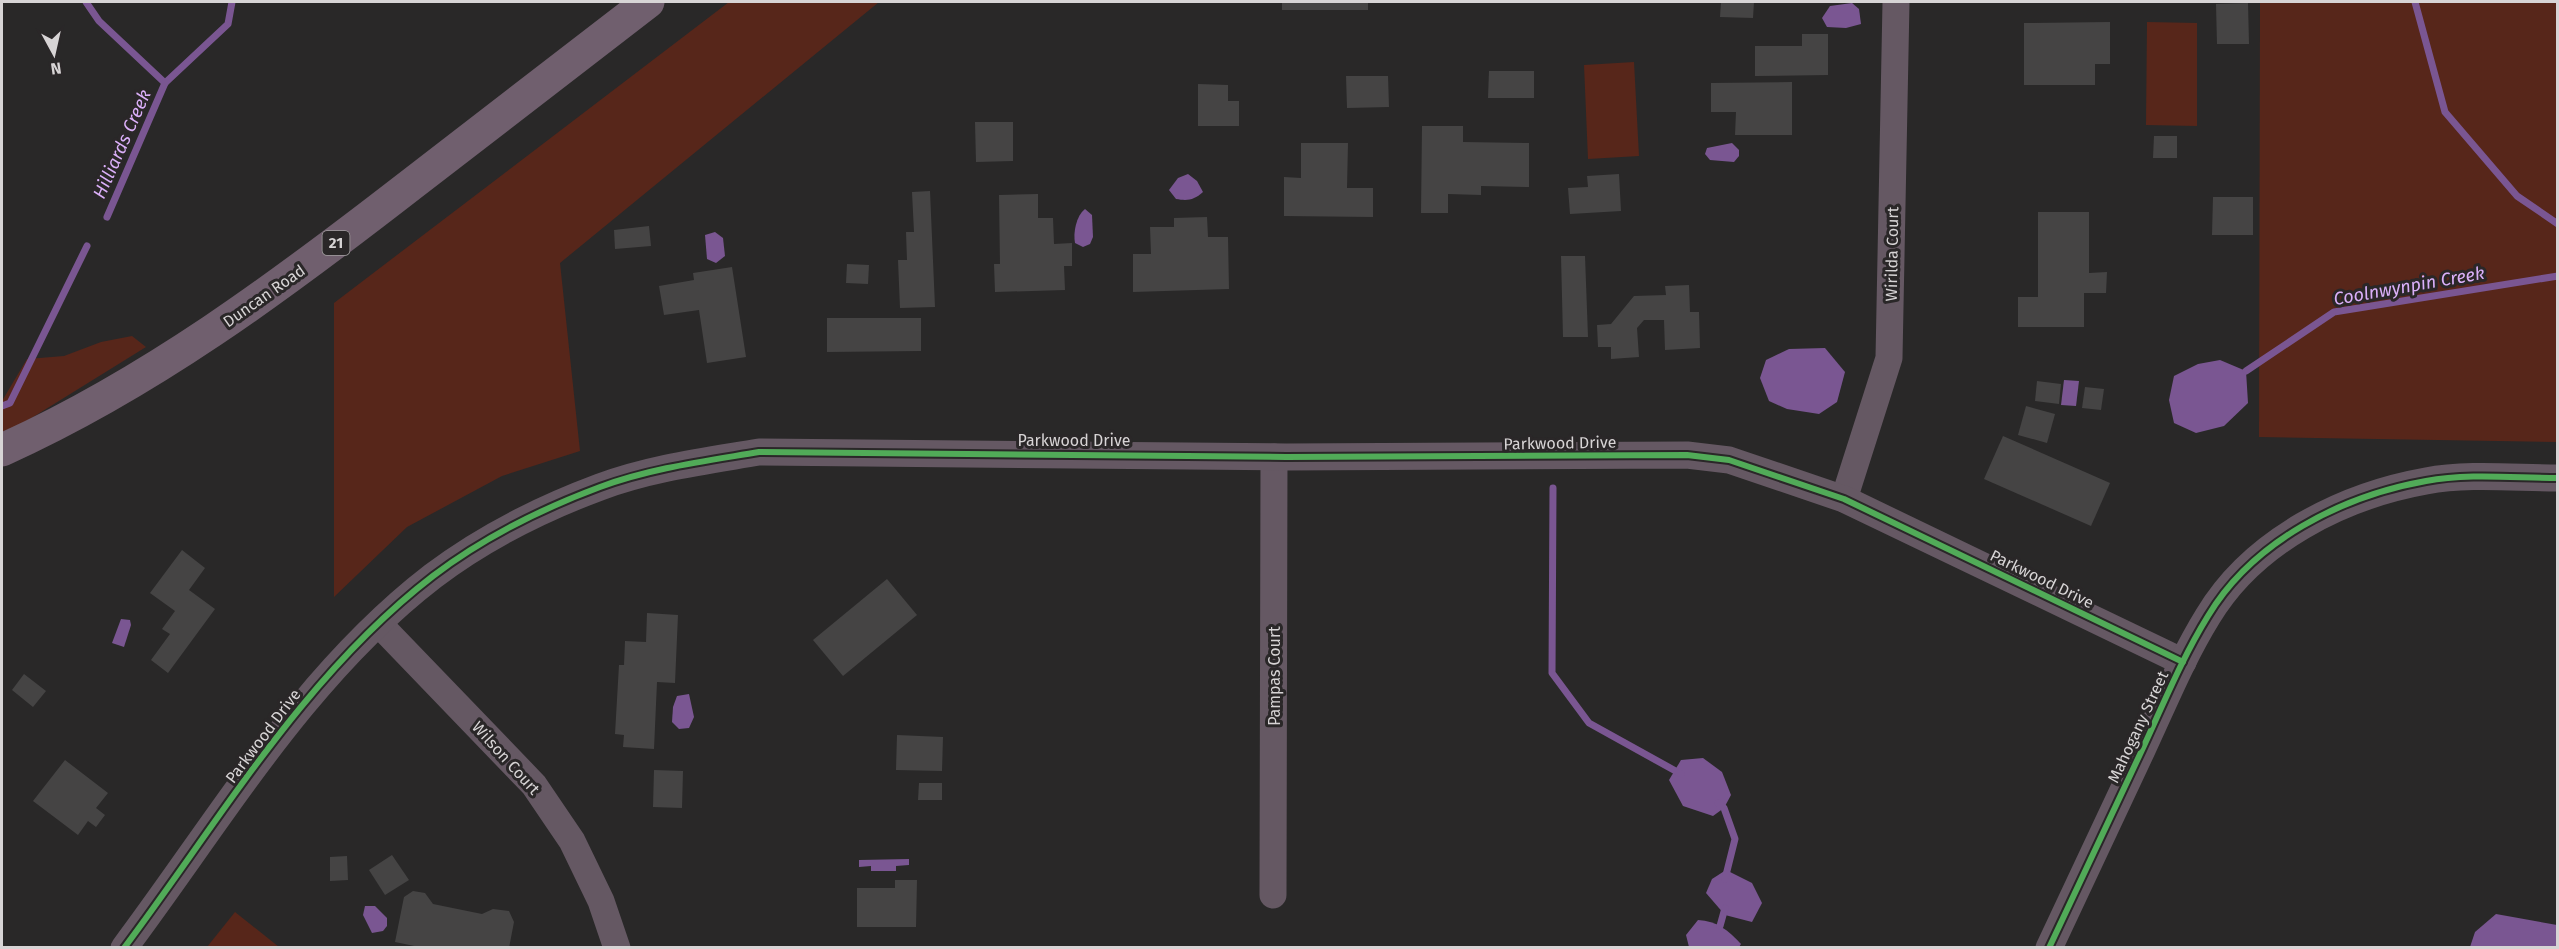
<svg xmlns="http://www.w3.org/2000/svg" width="2559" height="949" font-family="'Fira Sans',sans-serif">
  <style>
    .green { fill: #57261a }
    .water { fill: #7a5692 }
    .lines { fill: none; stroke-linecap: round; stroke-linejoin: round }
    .stream { stroke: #7a5692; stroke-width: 7 }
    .building { fill: #454444 }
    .minor { stroke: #655863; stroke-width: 27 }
    .highway { stroke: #705f6e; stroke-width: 33 }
    .cycleway-casing { stroke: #2a2728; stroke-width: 10 }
    .cycleway { stroke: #51ab58; stroke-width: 6 }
    .labels { text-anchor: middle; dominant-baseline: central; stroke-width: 6; stroke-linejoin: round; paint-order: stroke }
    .shield { fill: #2a2728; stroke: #a3a0a1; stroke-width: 1.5 }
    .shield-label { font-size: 15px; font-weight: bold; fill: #d7d4d5 }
    .street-label { font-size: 16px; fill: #d7d4d5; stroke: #2a2728 }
    .water-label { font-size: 18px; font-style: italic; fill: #daaff8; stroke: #2a2728 }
  </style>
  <rect width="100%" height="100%" fill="#292828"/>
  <g class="green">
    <path d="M 729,2 L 879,2 L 560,263 L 580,451 L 502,476 L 407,527 L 334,597 L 334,303 Z"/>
    <path d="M 2260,2 L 2557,2 L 2557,442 L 2259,437 Z"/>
    <path d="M 2147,22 L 2197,23 L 2197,126 L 2146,125 Z"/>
    <path d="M 1634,62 L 1639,156 L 1588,159 L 1584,65 Z"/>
    <path d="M 132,336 L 146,347 L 25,422 L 2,432 L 2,401 L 27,359 L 64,356 L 101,342 Z"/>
    <path d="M 235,912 L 279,947 L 207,947 Z"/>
  </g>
  <g class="water">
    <path d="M 1852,3 L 1859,9 L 1861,24 L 1846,28 L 1827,27 L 1822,18 L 1830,6 Z"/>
    <path d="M 1732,143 L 1739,150 L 1739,156 L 1734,162 L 1710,160 L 1705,154 L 1707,148 Z"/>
    <path d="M 1188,174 L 1197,181 L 1203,192 C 1194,200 1188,201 1176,199 L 1169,190 L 1178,178 Z"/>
    <path d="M 1085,209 L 1092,215 L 1093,237 L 1090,244 L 1083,247 L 1075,243 C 1073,233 1076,216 1085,209 Z"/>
    <path d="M 715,232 L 723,238 L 725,256 L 716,263 L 707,259 L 705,235 Z"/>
    <path d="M 1825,348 L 1845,372 L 1837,402 L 1819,414 L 1787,409 L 1769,401 L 1760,378 L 1766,360 L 1789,349 Z"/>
    <path d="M 2220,360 L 2246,371 L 2248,403 L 2224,426 L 2196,433 L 2174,423 L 2169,400 L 2174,376 L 2198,364 Z"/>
    <path d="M 2064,380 L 2079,381 L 2076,406 L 2061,405 Z"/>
    <path d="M 121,619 L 130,620 L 131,625 L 124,647 L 112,643 Z"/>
    <path d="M 689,694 L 694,717 L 689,728 L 679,729 L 672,722 L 673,707 L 677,696 Z"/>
    <path d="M 1703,758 L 1722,772 L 1731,795 L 1724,808 L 1713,816 L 1683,806 L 1669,780 L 1681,760 Z"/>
    <path d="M 909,859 L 909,865 L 896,866 L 896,871 L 871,871 L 871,866 L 859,867 L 859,860 Z"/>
    <path d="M 1726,870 L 1752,883 L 1762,903 L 1752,922 L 1725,915 L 1706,893 L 1712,879 Z"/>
    <path d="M 365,906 L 375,906 L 387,918 L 387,926 L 383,931 L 372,933 L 363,915 Z"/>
    <path d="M 2496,914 L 2557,925 L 2557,947 L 2470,947 L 2475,932 Z"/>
    <path d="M 1698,920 C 1717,921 1728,930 1741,944 L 1739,947 L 1689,947 L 1686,935 Z"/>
  </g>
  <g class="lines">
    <g class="stream">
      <path d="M 86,2 L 99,21 L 165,83"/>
      <path d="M 2415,2 L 2445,112 L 2517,196 L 2558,224"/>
      <path d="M 107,217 L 165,83 L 228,24 L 232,2"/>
      <path d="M 2246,371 L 2334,312 L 2558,276"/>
      <path d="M 2,406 L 10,403 L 87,246"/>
      <path d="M 1553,488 L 1552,673 L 1589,723 L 1681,774"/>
      <path d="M 1718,803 L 1724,808 L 1735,839 L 1725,879"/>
      <path d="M 1720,926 L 1725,908"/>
    </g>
  </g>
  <g class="building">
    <rect x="1282" y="2" width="86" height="8"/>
    <path d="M 1721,2 L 1754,2 L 1753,18 L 1720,17 Z"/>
    <path d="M 2248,3 L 2249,44 L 2217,44 L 2216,4 Z"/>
    <path d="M 2110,22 L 2110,64 L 2095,64 L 2095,85 L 2024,85 L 2024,23 Z"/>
    <path d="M 1802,34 L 1828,34 L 1828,75 L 1755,76 L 1755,46 L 1802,46 Z"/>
    <path d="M 1489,71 L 1534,71 L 1534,98 L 1488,98 Z"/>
    <path d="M 1346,76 L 1388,76 L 1389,107 L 1347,108 Z"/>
    <path d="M 1792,82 L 1792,135 L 1735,135 L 1736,112 L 1711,112 L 1711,83 Z"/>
    <path d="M 1198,84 L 1228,85 L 1228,101 L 1239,101 L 1239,126 L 1198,126 Z"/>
    <path d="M 975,122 L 1013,122 L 1013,161 L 976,162 Z"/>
    <path d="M 1422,126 L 1463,126 L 1463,142 L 1529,143 L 1529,187 L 1481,186 L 1481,195 L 1448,194 L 1448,213 L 1421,213 Z"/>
    <path d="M 2154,136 L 2177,136 L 2177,158 L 2153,158 Z"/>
    <path d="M 1301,143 L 1348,143 L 1347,188 L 1373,188 L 1373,217 L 1284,216 L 1284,177 L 1301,178 Z"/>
    <path d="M 1619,174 L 1621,211 L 1570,214 L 1568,188 L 1588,187 L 1587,176 Z"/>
    <path d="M 930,191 L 935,307 L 900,308 L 898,260 L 907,260 L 906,232 L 914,232 L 912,192 Z"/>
    <path d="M 1038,194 L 1038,218 L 1053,218 L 1054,244 L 1072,243 L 1072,266 L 1064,266 L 1065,290 L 995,292 L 994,264 L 1000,264 L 999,195 Z"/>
    <path d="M 2213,197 L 2253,197 L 2253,235 L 2212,235 Z"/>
    <path d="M 2038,212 L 2089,212 L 2089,273 L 2107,272 L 2106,293 L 2084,293 L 2084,327 L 2018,327 L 2018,297 L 2038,297 Z"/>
    <path d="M 1207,217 L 1208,237 L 1228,237 L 1229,289 L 1133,292 L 1133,254 L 1151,254 L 1150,227 L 1174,227 L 1174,218 Z"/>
    <path d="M 649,226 L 651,246 L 615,249 L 614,230 Z"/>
    <path d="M 1561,256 L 1585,256 L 1588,337 L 1563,337 Z"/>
    <path d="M 847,264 L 869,265 L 868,284 L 846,283 Z"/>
    <path d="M 732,267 L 746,357 L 707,363 L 699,310 L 664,315 L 659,286 L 694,280 L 693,273 Z"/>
    <path d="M 1689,285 L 1690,312 L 1699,312 L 1700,348 L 1665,350 L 1664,320 L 1644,320 L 1637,328 L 1639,357 L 1611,359 L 1611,347 L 1598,347 L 1597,325 L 1611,324 L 1634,296 L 1666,295 L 1665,286 Z"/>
    <path d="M 827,318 L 921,318 L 921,351 L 827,352 Z"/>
    <path d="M 2037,381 L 2061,384 L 2059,404 L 2035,401 Z"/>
    <path d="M 2085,387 L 2104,389 L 2101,410 L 2082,408 Z"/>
    <path d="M 2026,406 L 2055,414 L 2047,443 L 2018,435 Z"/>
    <path d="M 2003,436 L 2110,483 L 2091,526 L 1984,479 Z"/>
    <path d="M 182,550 L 205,568 L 189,590 L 215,609 L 168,673 L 151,660 L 170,634 L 162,629 L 175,611 L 150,593 Z"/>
    <path d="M 887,579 L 917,615 L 843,676 L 813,640 Z"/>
    <path d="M 647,613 L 678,615 L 675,683 L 657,682 L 654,749 L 623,747 L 624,735 L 615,734 L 619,665 L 624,665 L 625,641 L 646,642 Z"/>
    <path d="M 24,674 L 46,691 L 33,707 L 12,690 Z"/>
    <path d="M 897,735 L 943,737 L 942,771 L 896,770 Z"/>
    <path d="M 65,760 L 108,793 L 96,808 L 105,815 L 96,827 L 88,821 L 78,835 L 33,801 Z"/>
    <path d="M 654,770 L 683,771 L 682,808 L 653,807 Z"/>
    <path d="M 919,783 L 942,783 L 942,800 L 918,800 Z"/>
    <path d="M 392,855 L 409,880 L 385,895 L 369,870 Z"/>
    <path d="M 347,856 L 348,880 L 330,881 L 330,857 Z"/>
    <path d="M 895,880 L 917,880 L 916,927 L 857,927 L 857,888 L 895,888 Z"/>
    <path d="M 413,891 L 425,893 L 433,904 L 482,914 L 493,909 L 509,911 L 514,922 L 509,948 L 424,948 L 395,942 L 404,897 Z"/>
  </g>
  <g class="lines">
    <g class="minor">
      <path d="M 1844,499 L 1889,358 L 1896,2"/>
      <path d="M 379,624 L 534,785 L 572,841 L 601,901 L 617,948"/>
      <path d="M 1273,895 L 1274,457"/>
      <path d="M 124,948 C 220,820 304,675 433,576 C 483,538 541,509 600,487 C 651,468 706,461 759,452 L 1286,457 L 1687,455 L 1729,460 L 1844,499 L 2183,662"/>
      <path d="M 2049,948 C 2080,882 2111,816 2142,750 C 2163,705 2182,658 2208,616 C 2253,541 2342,496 2426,481 C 2468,473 2515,478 2558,478"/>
    </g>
    <path class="highway" d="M 2,450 C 150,383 279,287 408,187 C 488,125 568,63 648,2"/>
    <g class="cycleway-casing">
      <g id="cycleway">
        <path d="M 124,948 C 220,820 304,675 433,576 C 483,538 541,509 600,487 C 651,468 706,461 759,452 L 1286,457 L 1687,455 L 1729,460 L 1844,499 L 2183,662"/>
        <path d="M 2049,948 C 2080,882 2111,816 2142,750 C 2163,705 2182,658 2208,616 C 2253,541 2342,496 2426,481 C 2468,473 2515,478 2558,478"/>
      </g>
    </g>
    <use href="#cycleway" class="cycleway"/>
  </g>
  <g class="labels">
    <rect class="shield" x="322.5" y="231" width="27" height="24" rx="4.5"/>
    <g class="shield-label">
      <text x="336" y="243">21</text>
    </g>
    <g class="street-label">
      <text transform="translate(1892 254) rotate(-89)">Wirilda Court</text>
      <text transform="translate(264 296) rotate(-35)">Duncan Road</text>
      <text x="1074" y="440">Parkwood Drive</text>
      <text transform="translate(1560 443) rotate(-1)">Parkwood Drive</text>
      <text transform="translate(2042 579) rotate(26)">Parkwood Drive</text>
      <text transform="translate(1274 676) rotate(-90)">Pampas Court</text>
      <text transform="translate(2138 727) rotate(-65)">Mahogany Street</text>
      <text transform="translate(263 736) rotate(-53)">Parkwood Drive</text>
      <text transform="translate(506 758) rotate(48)">Wilson Court</text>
    </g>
    <g class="water-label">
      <text transform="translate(122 144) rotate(-66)">Hilliards Creek</text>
      <text transform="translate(2409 286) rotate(-10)">Coolnwynpin Creek</text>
    </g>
  </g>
  <rect width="2559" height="949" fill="none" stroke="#d7d4d5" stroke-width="6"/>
  <g transform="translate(54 54) rotate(172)" stroke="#2a2728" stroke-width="4.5" paint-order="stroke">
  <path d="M0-4.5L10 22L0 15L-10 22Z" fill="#d7d4d5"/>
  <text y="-9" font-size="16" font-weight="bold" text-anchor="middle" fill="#d7d4d5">N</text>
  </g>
</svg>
